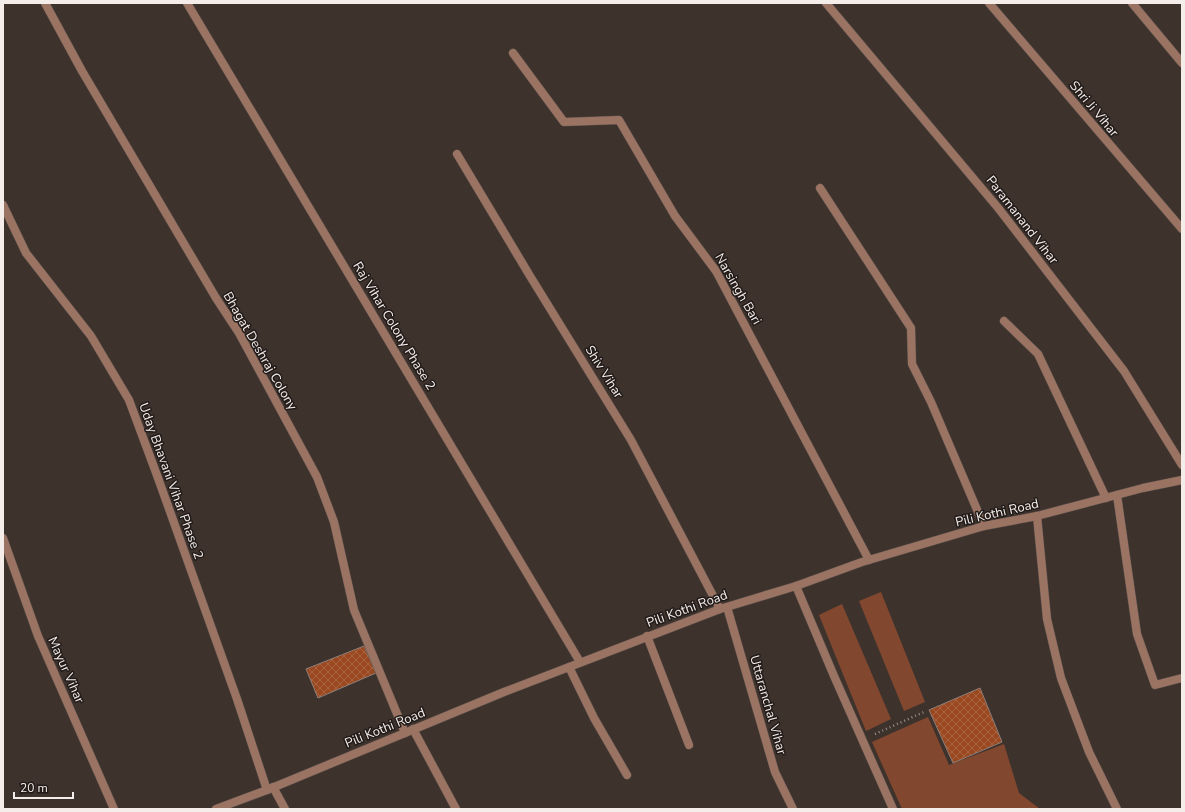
<svg xmlns="http://www.w3.org/2000/svg" width="1185" height="812" font-family="'Nunito Sans',sans-serif">
  <style>
    .green { fill: #82482f }
    .building { fill: url(#building-cross-hatch); stroke: #8d7f79 }
    .lines { fill: none; stroke-linecap: round; stroke-linejoin: round }
    .service-casing { stroke: #5b504b; stroke-width: 9 }
    .minor-casing { stroke: #5b504b; stroke-width: 9 }
    .tertiary-casing { stroke: #5b504b; stroke-width: 9 }
    .path { stroke: #988e8a; stroke-width: 2.5; stroke-dasharray: 1 3; stroke-linecap: butt }
    .service { stroke: #9a7362; stroke-width: 8 }
    .minor { stroke: #9a7362; stroke-width: 8 }
    .tertiary { stroke: #9a7362; stroke-width: 8 }
    .labels { text-anchor: middle; dominant-baseline: central; stroke-width: 3; stroke-linejoin: round; paint-order: stroke }
    .street-label { font-size: 13px; fill: #f5edea; stroke: #211b19 }
  </style>
  <defs>
    <pattern id="building-cross-hatch" width="8" height="8" patternUnits="userSpaceOnUse"><rect width="8" height="8" fill="#9a481f"/><path d="M0 0l8 8M0 8l8-8" fill="none" stroke="#a96340"/></pattern>
  </defs>
  <rect width="100%" height="100%" fill="#3e322d"/>
  <g class="green">
    <path d="M 881,592 L 925,702 L 904,711 L 859,601 Z"/>
    <path d="M 842,604 L 891,719 L 866,731 L 819,615 Z"/>
    <path d="M 928,717 L 949,765 L 1004,744 L 1019,793 L 1040,809 L 902,809 L 872,742 Z"/>
  </g>
  <g class="building">
    <path d="M 364,646 L 376,673 L 318,698 L 306,669 Z"/>
    <path d="M 980,688 L 1002,742 L 953,763 L 929,710 Z"/>
  </g>
  <g class="lines">
    <g class="service-casing">
      <g id="service">
        <path d="M 1004,321 L 1038,354 L 1106,498"/>
        <path d="M 796,586 L 834,676 L 893,809"/>
      </g>
    </g>
    <g class="minor-casing">
      <g id="minor">
        <path d="M 45,3 L 82,71 L 216,298 L 239,333 L 317,477 L 334,522 L 354,610 L 405,733"/>
        <path d="M 187,3 L 580,662"/>
        <path d="M 826,3 L 999,209 L 1124,371 L 1182,465"/>
        <path d="M 989,3 L 1182,229"/>
        <path d="M 1132,3 L 1182,63"/>
        <path d="M 513,53 L 564,122 L 619,120 L 675,216 L 716,271 L 869,560"/>
        <path d="M 457,154 L 530,276 L 631,440 L 720,609"/>
        <path d="M 820,188 L 911,328 L 912,364 L 931,402 L 984,526"/>
        <path d="M 3,205 L 26,253 L 91,336 L 129,400 L 158,478 L 237,699 L 267,790"/>
        <path d="M 1117,495 L 1137,634 L 1155,685 L 1182,678"/>
        <path d="M 1037,516 L 1047,619 L 1061,678 L 1089,752 L 1117,809"/>
        <path d="M 3,538 L 38,636 L 114,809"/>
        <path d="M 727,607 L 775,772 L 793,809"/>
        <path d="M 647,636 L 689,745"/>
        <path d="M 569,667 L 594,718 L 627,775"/>
        <path d="M 413,729 L 456,809"/>
        <path d="M 273,787 L 285,809"/>
      </g>
    </g>
    <g class="tertiary-casing">
      <path id="tertiary" d="M 216,809 L 267,790 L 504,692 L 720,609 L 796,586 L 862,562 L 984,526 L 1037,516 L 1143,488 L 1182,480"/>
    </g>
    <path class="path" d="M 875,734 L 924,712"/>
    <use href="#service" class="service"/>
    <use href="#minor" class="minor"/>
    <use href="#tertiary" class="tertiary"/>
  </g>
  <g class="labels">
    <g class="street-label">
      <text transform="translate(1094 109) rotate(50)">Shri Ji Vihar</text>
      <text transform="translate(1022 220) rotate(52)">Paramanand Vihar</text>
      <text transform="translate(738 289) rotate(60)">Narsingh Bari</text>
      <text transform="translate(394 326) rotate(59)">Raj Vihar Colony Phase 2</text>
      <text transform="translate(260 351) rotate(60)">Bhagat Deshraj Colony</text>
      <text transform="translate(604 372) rotate(58)">Shiv Vihar</text>
      <text transform="translate(171 481) rotate(70)">Uday Bhavani Vihar Phase 2</text>
      <text transform="translate(997 513) rotate(-13)">Pili Kothi Road</text>
      <text transform="translate(687 609) rotate(-20)">Pili Kothi Road</text>
      <text transform="translate(66 670) rotate(66)">Mayur Vihar</text>
      <text transform="translate(768 705) rotate(74)">Uttaranchal Vihar</text>
      <text transform="translate(385 728) rotate(-22)">Pili Kothi Road</text>
    </g>
  </g>
  <rect width="1185" height="812" fill="none" stroke="#f5edea" stroke-width="8"/>
  <path d="M14 792v6h59v-6" fill="none" stroke="#f5edea" stroke-width="2"/>
  <text x="20" y="792" font-size="12" fill="#f5edea" stroke="#211b19" stroke-width="3" paint-order="stroke">20 m</text>
</svg>
